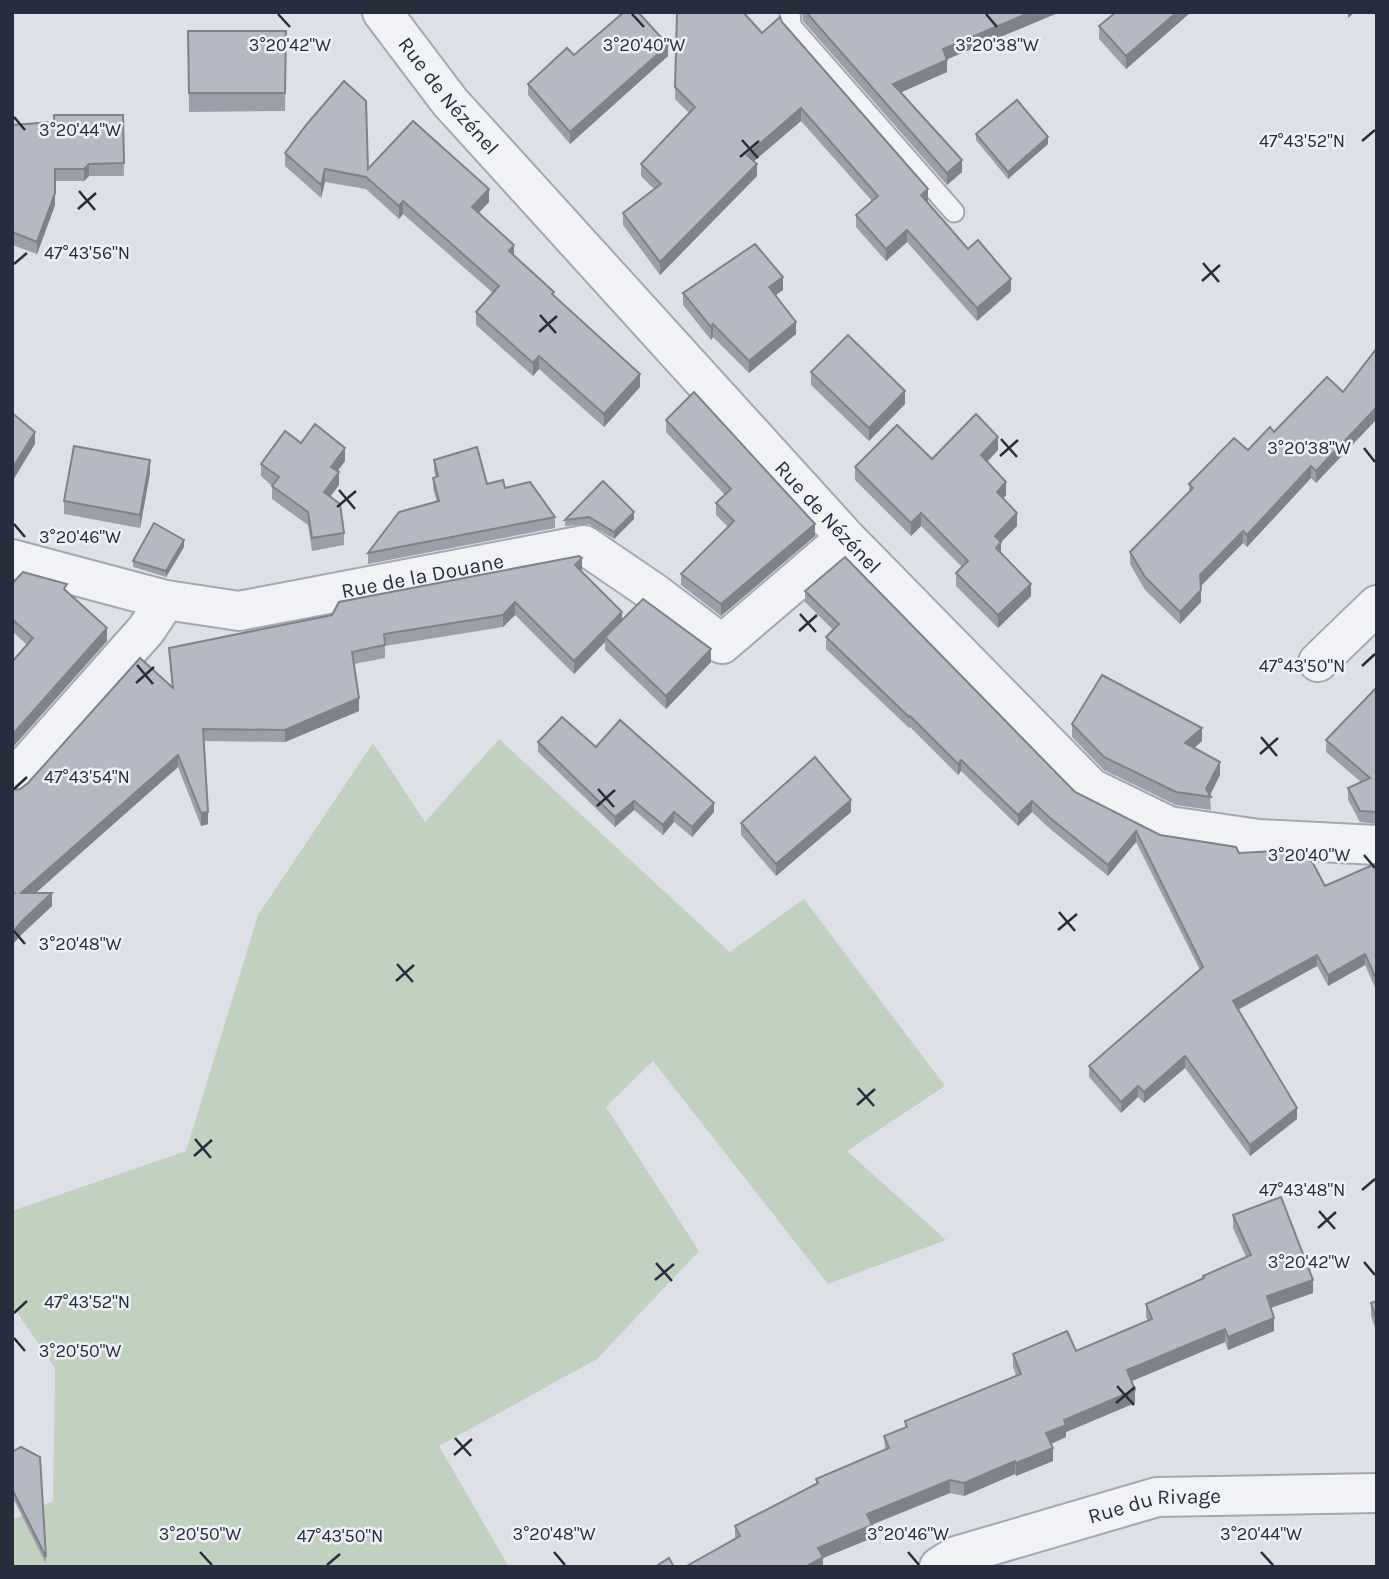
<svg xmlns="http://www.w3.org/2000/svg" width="1389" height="1579" font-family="Karla,sans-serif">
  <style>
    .green { fill: #c1d1bf }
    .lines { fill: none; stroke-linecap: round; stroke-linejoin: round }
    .service-casing { stroke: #a4a7b1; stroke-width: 23 }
    .minor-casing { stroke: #a4a7b1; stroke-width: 42 }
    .service { stroke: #f1f2f6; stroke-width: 19 }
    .minor { stroke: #f1f2f6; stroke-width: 38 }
    .wall { fill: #9c9fa9 }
    .shaded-wall { fill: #7f8289 }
    .building { fill: #b5b9c4; stroke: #7f8289; stroke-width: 2 }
    .ticks { fill: none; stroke: #282d3e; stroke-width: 2.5 }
    .labels { text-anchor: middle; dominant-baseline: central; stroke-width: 5; stroke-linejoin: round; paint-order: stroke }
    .street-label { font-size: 21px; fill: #282d3e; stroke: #edf0f5 }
    .ticks-label { font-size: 18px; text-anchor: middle; fill: #282d3e; stroke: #edf0f5; stroke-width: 5; stroke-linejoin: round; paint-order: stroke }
  </style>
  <rect width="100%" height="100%" fill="#dee0e7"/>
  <path class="green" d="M 499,739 L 730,952 L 804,899 L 945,1086 L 847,1151 L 946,1240 L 828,1284 L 653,1061 L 606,1107 L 699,1251 L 597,1359 L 439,1446 L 509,1567 L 12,1567 L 12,1520 L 53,1501 L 55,1368 L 12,1305 L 12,1211 L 186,1151 L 258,915 L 373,743 L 425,822 Z"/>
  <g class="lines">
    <g class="service-casing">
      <path id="service" d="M 790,12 L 791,26 L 954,212"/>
    </g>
    <g class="minor-casing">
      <g id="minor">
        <path id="s1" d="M 382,12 L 450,102 L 846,538 L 1091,788 L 1169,826 L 1259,839 L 1377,845"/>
        <path id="s2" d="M 12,559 L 166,600 L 239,611 L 584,545 L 653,592 L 722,644 L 846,538"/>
        <path d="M 1318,662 L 1377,605"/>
        <path d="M 12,781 L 146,630 L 166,600"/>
        <path id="s3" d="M 939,1567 L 956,1556 L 1157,1497 L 1377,1493"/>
      </g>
    </g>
    <use href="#service" class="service"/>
    <use href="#minor" class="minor"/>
  </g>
  <g class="wall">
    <path d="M 677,12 L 762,33 L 782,22 L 928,201 L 927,202 L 968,249 L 1011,291 L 977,321 L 907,242 L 886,261 L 856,227 L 856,215 L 872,201 L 801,121 L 754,161 L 757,176 L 660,275 L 623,225 L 623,213 L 654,189 L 641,176 L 641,164 L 689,113 L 675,99 Z"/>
    <path d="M 802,12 L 1060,12 L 947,59 L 947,72 L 901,92 L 962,172 L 947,185 L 803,21 Z"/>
    <path d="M 1191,12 L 1126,69 L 1099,39 L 1099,26 Z"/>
    <path d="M 188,31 L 286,31 L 285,111 L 189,112 Z"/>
    <path d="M 574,55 L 668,56 L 570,144 L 528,95 L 528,84 Z"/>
    <path d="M 123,115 L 124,176 L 89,176 L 84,181 L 55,181 L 55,205 L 37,254 L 12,245 L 12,125 Z"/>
    <path d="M 976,134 L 1048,144 L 1008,179 L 976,140 Z"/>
    <path d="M 285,153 L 368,169 L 489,202 L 478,213 L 514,255 L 640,387 L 604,427 L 539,369 L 533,376 L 476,325 L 476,312 L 493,293 L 403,214 L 399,219 L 366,189 L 325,182 L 321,198 L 285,166 Z"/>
    <path d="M 783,290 L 775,295 L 796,334 L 749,373 L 713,337 L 711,340 L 683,305 L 683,293 Z"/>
    <path d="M 811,372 L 905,404 L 869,441 L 811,385 Z"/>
    <path d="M 1327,377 L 1316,483 L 1311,478 L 1247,547 L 1243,543 L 1200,586 L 1201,602 L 1180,624 L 1145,590 L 1130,564 L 1130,552 L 1189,492 L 1189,484 L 1248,450 L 1274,432 Z"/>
    <path d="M 666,420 L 815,536 L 721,616 L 681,585 L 681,574 L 728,527 L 716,515 L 716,503 L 725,495 L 666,432 Z"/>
    <path d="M 301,443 L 345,461 L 337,471 L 339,485 L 330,496 L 344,533 L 344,545 L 312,551 L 308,525 L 272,499 L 272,486 L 261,476 L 261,464 Z"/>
    <path d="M 998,450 L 987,462 L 1006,495 L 1003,498 L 1017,526 L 1001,542 L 1001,553 L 1031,596 L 998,628 L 956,586 L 956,573 L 962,567 L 921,526 L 911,536 L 855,480 L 855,467 Z"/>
    <path d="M 434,460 L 487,484 L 505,488 L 555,517 L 555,528 L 368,564 L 368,553 L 437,502 L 433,489 L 433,478 L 436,477 L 434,471 Z"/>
    <path d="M 150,473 L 140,528 L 64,514 L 64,501 Z"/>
    <path d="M 603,481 L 634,519 L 614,539 L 589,524 L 565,526 L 565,520 Z"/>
    <path d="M 184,547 L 166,577 L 133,567 L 133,561 Z"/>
    <path d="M 582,570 L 581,571 L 622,620 L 711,662 L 666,709 L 605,650 L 605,642 L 574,674 L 515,615 L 503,627 L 385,646 L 385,658 L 354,664 L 359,711 L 285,742 L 204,741 L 208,824 L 201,826 L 178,767 L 35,893 L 52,906 L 22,934 L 12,945 L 12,790 L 20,789 L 172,687 L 169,648 Z"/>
    <path d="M 12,584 L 67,592 L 107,641 L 12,748 L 12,662 L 27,645 L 12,631 Z"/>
    <path d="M 805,591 L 1075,792 L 1160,835 L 1239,853 L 1325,886 L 1377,863 L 1377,992 L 1365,965 L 1328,986 L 1317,966 L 1238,1010 L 1297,1119 L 1250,1156 L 1185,1068 L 1144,1103 L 1138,1097 L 1121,1113 L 1089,1077 L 1089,1066 L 1200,970 L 1136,842 L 1108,876 L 1049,828 L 1032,812 L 1018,826 L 961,771 L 958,775 L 910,727 L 909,728 L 826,649 L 826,637 L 833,630 L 805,602 Z"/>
    <path d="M 1377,687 L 1377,824 L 1360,822 L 1348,800 L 1348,788 L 1361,782 L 1326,752 L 1326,740 Z"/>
    <path d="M 1072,724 L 1202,741 L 1194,748 L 1220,775 L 1210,795 L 1211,810 L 1176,805 L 1104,770 L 1072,737 Z"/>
    <path d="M 538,742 L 596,747 L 714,812 L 692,837 L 674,822 L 663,835 L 634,810 L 615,827 L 538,752 Z"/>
    <path d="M 851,812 L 776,876 L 741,835 L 741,823 Z"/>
    <path d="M 1233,1215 L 1313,1293 L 1271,1308 L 1274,1331 L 1228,1350 L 1225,1342 L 1132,1381 L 1135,1403 L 1066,1432 L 1066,1437 L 1051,1444 L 1053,1461 L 1016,1476 L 1015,1474 L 964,1496 L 950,1493 L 872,1525 L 872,1538 L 823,1558 L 823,1567 L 735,1539 L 735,1526 L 816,1484 L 816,1479 L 885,1450 L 884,1436 L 905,1428 L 905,1421 L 1016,1375 L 1013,1367 L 1013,1354 L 1076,1351 L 1148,1321 L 1146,1317 L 1146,1304 L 1203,1279 L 1203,1276 L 1246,1257 L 1233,1228 Z"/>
    <path d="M 1377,1301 L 1377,1334 L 1371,1316 L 1371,1303 Z"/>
    <path d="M 12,1452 L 46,1557 L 46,1564 L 12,1496 Z"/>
  </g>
  <g class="shaded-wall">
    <path d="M 1031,12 L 1060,12 L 943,61 L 943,49 Z"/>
    <path d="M 1177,12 L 1191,12 L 1126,69 L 1126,56 Z"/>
    <path d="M 1348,12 L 1355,12 L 1348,18 Z"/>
    <path d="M 668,45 L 668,56 L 570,144 L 570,132 Z"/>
    <path d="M 947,60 L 947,72 L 893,96 L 893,84 Z"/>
    <path d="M 801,108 L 801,121 L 747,167 L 747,155 Z"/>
    <path d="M 1048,137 L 1048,144 L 1008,179 L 1008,172 Z"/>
    <path d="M 962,160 L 962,172 L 947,185 L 947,173 Z"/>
    <path d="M 89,164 L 89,176 L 84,181 L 84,169 Z"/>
    <path d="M 757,164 L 757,176 L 660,275 L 660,262 Z"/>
    <path d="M 55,169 L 55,205 L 37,254 L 37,242 Z"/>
    <path d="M 325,169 L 325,182 L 321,198 L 321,185 Z"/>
    <path d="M 489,189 L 489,202 L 472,220 L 472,207 Z"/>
    <path d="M 928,189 L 928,201 L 921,207 L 921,195 Z"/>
    <path d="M 403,201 L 403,214 L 399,219 L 399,206 Z"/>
    <path d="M 907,230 L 907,242 L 886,261 L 886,249 Z"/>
    <path d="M 514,245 L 514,258 L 509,251 Z"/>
    <path d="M 783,277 L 783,290 L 769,300 L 769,287 Z"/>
    <path d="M 1011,279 L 1011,291 L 977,321 L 977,308 Z"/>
    <path d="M 796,322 L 796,334 L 749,373 L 749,361 Z"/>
    <path d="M 713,324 L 713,337 L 711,340 L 711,327 Z"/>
    <path d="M 539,356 L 539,369 L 533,376 L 533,363 Z"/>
    <path d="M 640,374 L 640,387 L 604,427 L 604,414 Z"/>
    <path d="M 905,391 L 905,404 L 869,441 L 869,428 Z"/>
    <path d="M 1377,407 L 1377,419 L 1316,483 L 1316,471 Z"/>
    <path d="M 35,432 L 35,444 L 12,482 L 12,469 Z"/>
    <path d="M 998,437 L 998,450 L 981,468 L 981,455 Z"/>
    <path d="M 345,448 L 345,461 L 331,480 L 331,467 Z"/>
    <path d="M 150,460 L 150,473 L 140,528 L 140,515 Z"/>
    <path d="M 1311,466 L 1311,478 L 1247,547 L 1247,535 Z"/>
    <path d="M 339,472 L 339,485 L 324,505 L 324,492 Z"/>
    <path d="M 1006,482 L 1006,495 L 997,505 L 997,492 Z"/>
    <path d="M 634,512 L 634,519 L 614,539 L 614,532 Z"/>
    <path d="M 921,513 L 921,526 L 911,536 L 911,523 Z"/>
    <path d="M 1017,513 L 1017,526 L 995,548 L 995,536 Z"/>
    <path d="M 815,524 L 815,536 L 721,616 L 721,604 Z"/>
    <path d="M 1243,531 L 1243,543 L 1200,587 L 1200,575 Z"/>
    <path d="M 184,540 L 184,547 L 166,577 L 166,571 Z"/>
    <path d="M 1001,542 L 1001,555 L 996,548 Z"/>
    <path d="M 582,558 L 582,570 L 575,577 L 575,565 Z"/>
    <path d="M 1031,584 L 1031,596 L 998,628 L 998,615 Z"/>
    <path d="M 1201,590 L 1201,602 L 1180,624 L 1180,612 Z"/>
    <path d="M 515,602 L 515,615 L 503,627 L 503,615 Z"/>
    <path d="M 622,612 L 622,624 L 605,637 L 605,642 L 574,674 L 574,661 Z"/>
    <path d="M 107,628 L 107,641 L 12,748 L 12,735 Z"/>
    <path d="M 711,649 L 711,662 L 666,709 L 666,696 Z"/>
    <path d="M 359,698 L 359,711 L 285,742 L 285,730 Z"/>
    <path d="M 1202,728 L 1202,741 L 1185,756 L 1185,743 Z"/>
    <path d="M 178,755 L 178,767 L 21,906 L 21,893 Z"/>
    <path d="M 961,760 L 961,771 L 958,775 L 958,764 Z"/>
    <path d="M 1220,762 L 1220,775 L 1209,797 L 1206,789 Z"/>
    <path d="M 851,800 L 851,812 L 776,876 L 776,864 Z"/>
    <path d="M 634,801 L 634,810 L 615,827 L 615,817 Z"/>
    <path d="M 1032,801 L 1032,812 L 1018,826 L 1018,815 Z"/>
    <path d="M 714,803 L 714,812 L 692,837 L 692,827 Z"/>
    <path d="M 208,812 L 208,824 L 201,826 L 201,813 Z"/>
    <path d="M 674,812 L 674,822 L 663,835 L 663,825 Z"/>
    <path d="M 1136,831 L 1136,842 L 1108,876 L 1108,865 Z"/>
    <path d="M 52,893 L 52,906 L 22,934 L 12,945 L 12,933 L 22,921 Z"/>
    <path d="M 1365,954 L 1365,965 L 1328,986 L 1328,975 Z"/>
    <path d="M 1317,955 L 1317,966 L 1233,1012 L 1233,1001 Z"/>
    <path d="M 1185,1056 L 1185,1068 L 1144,1103 L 1144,1092 Z"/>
    <path d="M 1138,1086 L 1138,1097 L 1121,1113 L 1121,1102 Z"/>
    <path d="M 1297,1108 L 1297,1119 L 1250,1156 L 1250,1145 Z"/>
    <path d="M 1313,1280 L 1313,1293 L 1267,1309 L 1267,1296 Z"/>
    <path d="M 1274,1318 L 1274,1331 L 1228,1350 L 1228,1337 Z"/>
    <path d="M 1225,1329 L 1225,1342 L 1127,1383 L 1127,1370 Z"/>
    <path d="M 1135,1390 L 1135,1403 L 1066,1432 L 1066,1437 L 1046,1446 L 1046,1433 L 1064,1420 Z"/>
    <path d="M 1053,1448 L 1053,1461 L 1016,1476 L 1016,1463 Z"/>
    <path d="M 1015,1461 L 1015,1474 L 964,1496 L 964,1483 Z"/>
    <path d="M 950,1480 L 950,1493 L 867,1526 L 867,1514 Z"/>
    <path d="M 872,1525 L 872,1538 L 823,1558 L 823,1567 L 805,1567 L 818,1548 Z"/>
  </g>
  <g class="building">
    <path d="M 624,12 L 638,12 L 668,45 L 570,132 L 528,84 L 567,48 L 574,55 Z"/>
    <path d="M 677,12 L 743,12 L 762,33 L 780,17 L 782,22 L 928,189 L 921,195 L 968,249 L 978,240 L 1011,279 L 977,308 L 907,230 L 886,249 L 856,215 L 878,196 L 801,108 L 747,155 L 757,164 L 660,262 L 623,213 L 661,184 L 641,164 L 695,107 L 675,87 Z"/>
    <path d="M 806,12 L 1031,12 L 943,49 L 947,60 L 893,84 L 962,160 L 947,173 Z"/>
    <path d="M 1116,12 L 1177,12 L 1126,56 L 1099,26 Z"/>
    <path d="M 188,31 L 286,31 L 285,93 L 189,93 Z"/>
    <path d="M 344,81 L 366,101 L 368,169 L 413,121 L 489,189 L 472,207 L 514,245 L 509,251 L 554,292 L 552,294 L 640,374 L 604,414 L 539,356 L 533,363 L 476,312 L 499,286 L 403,201 L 399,206 L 366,177 L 325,169 L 321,185 L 285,153 L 307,124 Z"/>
    <path d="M 1017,100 L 1048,137 L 1008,172 L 976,134 Z"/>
    <path d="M 54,115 L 123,115 L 124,163 L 89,164 L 84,169 L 55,169 L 55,193 L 37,242 L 12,232 L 12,125 L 54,122 Z"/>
    <path d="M 755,244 L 783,277 L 769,287 L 796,322 L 749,361 L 713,324 L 711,327 L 683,293 Z"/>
    <path d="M 848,335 L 905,391 L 869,428 L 811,372 Z"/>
    <path d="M 1377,348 L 1377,407 L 1316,471 L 1311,466 L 1247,535 L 1243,531 L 1200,575 L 1201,590 L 1180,612 L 1145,577 L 1130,552 L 1193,488 L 1189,484 L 1234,438 L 1248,450 L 1270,427 L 1274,432 L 1327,377 L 1343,392 Z"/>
    <path d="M 694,392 L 815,524 L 721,604 L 681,574 L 734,521 L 716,503 L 731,489 L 666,420 Z"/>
    <path d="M 12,413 L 35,432 L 12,469 Z"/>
    <path d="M 976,414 L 998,437 L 981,455 L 1006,482 L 997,492 L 1017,513 L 995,536 L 1001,542 L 996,548 L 1031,584 L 998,615 L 956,573 L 968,561 L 921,513 L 911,523 L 855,467 L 897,425 L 932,459 Z"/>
    <path d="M 315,424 L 345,448 L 331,467 L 339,472 L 324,492 L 340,504 L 344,533 L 312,538 L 308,512 L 272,486 L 279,477 L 261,464 L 285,431 L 301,443 Z"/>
    <path d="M 74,446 L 150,460 L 140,515 L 64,501 Z"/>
    <path d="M 477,447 L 487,484 L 503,480 L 505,488 L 530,482 L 555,517 L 368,553 L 399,512 L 439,501 L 433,478 L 438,476 L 434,460 Z"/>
    <path d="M 603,481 L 634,512 L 614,532 L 589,517 L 565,520 Z"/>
    <path d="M 154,523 L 184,540 L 166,571 L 133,561 Z"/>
    <path d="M 579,556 L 582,558 L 575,565 L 622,612 L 574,661 L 515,602 L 503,615 L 384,634 L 385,645 L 352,652 L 359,698 L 285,730 L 203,729 L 208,812 L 201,813 L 178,755 L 21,893 L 52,893 L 22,921 L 12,933 L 12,893 L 14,893 L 12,891 L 12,790 L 20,789 L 28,783 L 140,658 L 173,688 L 169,648 L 332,615 L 339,602 Z"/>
    <path d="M 845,557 L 1075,792 L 1160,835 L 1236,847 L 1239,853 L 1279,851 L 1307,852 L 1325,886 L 1377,863 L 1377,981 L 1365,954 L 1328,975 L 1317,955 L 1233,1001 L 1297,1108 L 1250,1145 L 1185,1056 L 1144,1092 L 1138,1086 L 1121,1102 L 1089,1066 L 1203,967 L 1136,831 L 1108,865 L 1049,817 L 1032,801 L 1018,815 L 961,760 L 958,764 L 910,716 L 909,717 L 826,637 L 839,624 L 805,591 Z"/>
    <path d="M 23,572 L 67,584 L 64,589 L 107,628 L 12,735 L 12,662 L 33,638 L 12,619 L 12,584 Z"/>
    <path d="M 643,599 L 711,649 L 666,696 L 605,637 Z"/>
    <path d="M 1102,675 L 1202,728 L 1185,743 L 1220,762 L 1206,789 L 1211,797 L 1176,792 L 1104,757 L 1072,724 Z"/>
    <path d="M 1377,687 L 1377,812 L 1360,811 L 1348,788 L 1370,778 L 1326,740 Z"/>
    <path d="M 562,717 L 596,747 L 620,720 L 714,803 L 692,827 L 674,812 L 663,825 L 634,801 L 615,817 L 538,742 Z"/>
    <path d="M 815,757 L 851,800 L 776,864 L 741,823 Z"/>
    <path d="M 1281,1197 L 1313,1280 L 1267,1296 L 1274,1318 L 1228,1337 L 1225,1329 L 1127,1370 L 1135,1390 L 1064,1420 L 1066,1425 L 1046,1433 L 1053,1448 L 1016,1463 L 1015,1461 L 964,1483 L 950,1480 L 867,1514 L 872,1525 L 818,1548 L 823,1557 L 805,1567 L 685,1567 L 740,1536 L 735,1526 L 818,1483 L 816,1479 L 889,1448 L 884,1436 L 907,1427 L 905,1421 L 1021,1374 L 1013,1354 L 1067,1331 L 1076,1351 L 1152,1319 L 1146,1304 L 1204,1278 L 1203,1276 L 1251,1255 L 1233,1215 Z"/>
    <path d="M 1377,1301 L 1377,1321 L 1371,1303 Z"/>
    <path d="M 21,1447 L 40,1457 L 46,1557 L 12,1489 L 12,1452 Z"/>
    <path d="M 669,1558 L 674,1567 L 655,1567 Z"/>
  </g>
  <path class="ticks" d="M 278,14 L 290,27M 632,14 L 644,27M 986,14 L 997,27M 14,117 L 25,130M 742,140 L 758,158M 1362,141 L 1375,130M 740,157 L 759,141M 79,191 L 95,210M 78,209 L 96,193M 1203,263 L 1219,282M 14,264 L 27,253M 1202,281 L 1220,265M 540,315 L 556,333M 539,332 L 557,316M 1001,439 L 1017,457M 1364,448 L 1375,462M 1000,456 L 1018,440M 339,490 L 355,509M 337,507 L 356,491M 14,524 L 25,537M 800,614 L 816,632M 799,631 L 817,615M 137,665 L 153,684M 1362,666 L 1375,654M 136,683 L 154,667M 1261,737 L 1277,756M 1260,754 L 1278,738M 14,789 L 27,777M 598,789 L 614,807M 597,806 L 615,790M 1364,855 L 1375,868M 1059,912 L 1075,931M 1058,930 L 1077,914M 14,931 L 25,944M 397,964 L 413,982M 396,981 L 414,965M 858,1088 L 874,1106M 857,1105 L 875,1089M 195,1139 L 211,1158M 194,1156 L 212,1140M 1362,1190 L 1375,1179M 1319,1211 L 1335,1229M 1318,1228 L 1336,1212M 1364,1262 L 1375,1275M 656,1263 L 672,1281M 655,1280 L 674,1264M 14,1313 L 27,1301M 14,1338 L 25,1351M 1117,1386 L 1134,1405M 1116,1403 L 1135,1387M 455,1438 L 471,1456M 454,1455 L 472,1439M 200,1552 L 212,1565M 554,1552 L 565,1565M 908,1552 L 919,1565M 1261,1552 L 1273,1565M 327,1565 L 340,1554"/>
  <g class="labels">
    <g class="street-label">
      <text stroke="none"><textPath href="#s1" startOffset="107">Rue de Nézénel</textPath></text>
      <text stroke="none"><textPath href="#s1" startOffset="674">Rue de Nézénel</textPath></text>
      <text stroke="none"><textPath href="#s2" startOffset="420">Rue de la Douane</textPath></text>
      <text stroke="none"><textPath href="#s3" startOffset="226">Rue du Rivage</textPath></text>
    </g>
  </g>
  <g class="ticks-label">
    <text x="290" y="51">3°20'42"W</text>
    <text x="644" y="51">3°20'40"W</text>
    <text x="997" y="51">3°20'38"W</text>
    <text x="80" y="136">3°20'44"W</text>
    <text x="1302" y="147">47°43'52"N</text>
    <text x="87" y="259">47°43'56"N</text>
    <text x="1309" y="454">3°20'38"W</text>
    <text x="80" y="543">3°20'46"W</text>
    <text x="1302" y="672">47°43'50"N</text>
    <text x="87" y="783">47°43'54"N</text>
    <text x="1309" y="861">3°20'40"W</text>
    <text x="80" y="950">3°20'48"W</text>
    <text x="1302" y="1196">47°43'48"N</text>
    <text x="1309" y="1268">3°20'42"W</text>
    <text x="87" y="1308">47°43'52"N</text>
    <text x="80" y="1357">3°20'50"W</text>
    <text x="200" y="1540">3°20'50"W</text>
    <text x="554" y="1540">3°20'48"W</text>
    <text x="908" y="1540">3°20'46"W</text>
    <text x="1261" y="1540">3°20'44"W</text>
    <text x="340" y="1542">47°43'50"N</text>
  </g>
  <rect width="1389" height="1579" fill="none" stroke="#282d3e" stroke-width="28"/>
</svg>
